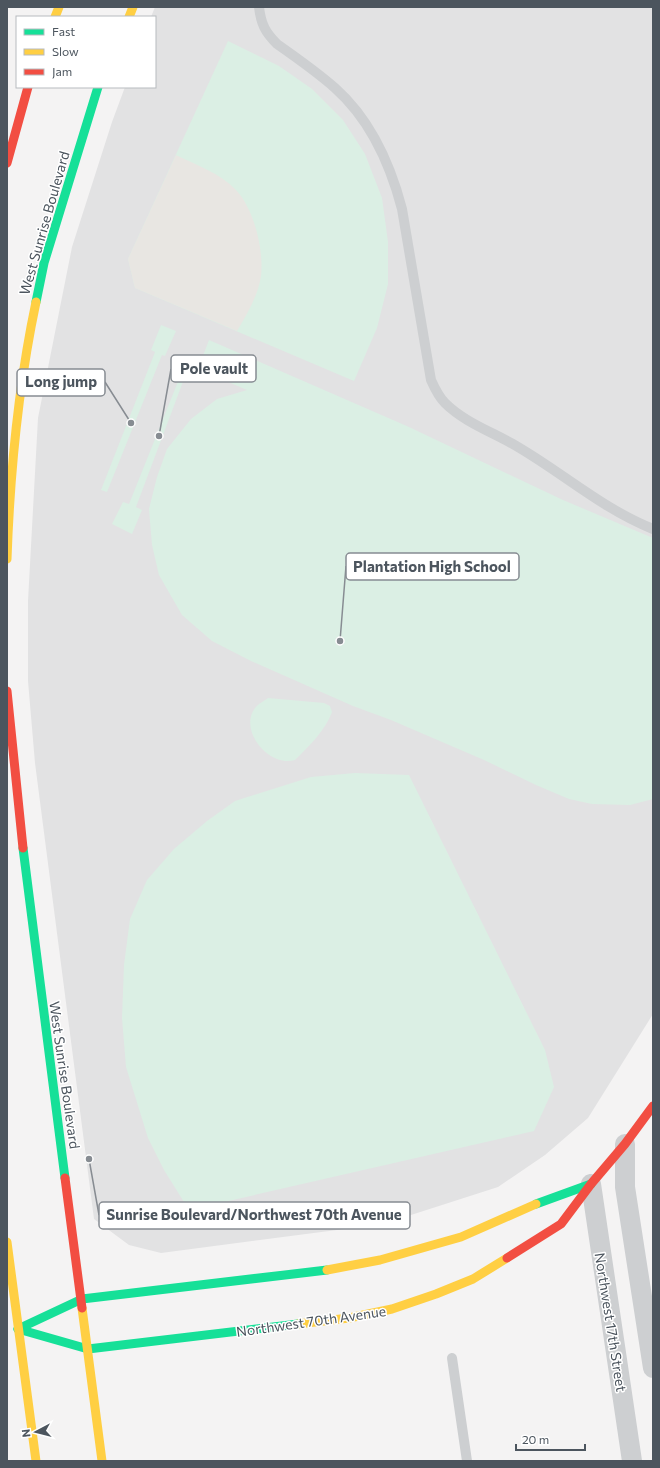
<svg xmlns="http://www.w3.org/2000/svg" width="660" height="1468" font-family="Commissioner,sans-serif">
  <style>
    .education { fill: #e2e2e3 }
    .green { fill: #dbefe4 }
    .sand { fill: #e8e6e2 }
    .lines { fill: none; stroke-linecap: round; stroke-linejoin: round }
    .lane { stroke: #cdcfd1; stroke-width: 10 }
    .street { stroke: #cdcfd1; stroke-width: 20 }
    .fast { stroke: #16e098; stroke-width: 9 }
    .slow { stroke: #ffcf43; stroke-width: 9 }
    .jam { stroke: #f24e42; stroke-width: 9 }
    .labels { text-anchor: middle; dominant-baseline: central; stroke-width: 3; stroke-linejoin: round; paint-order: stroke }
    .street-label { font-size: 14px; fill: #4c555e; stroke: #fff }
    .leader { fill: none; stroke: #878c92; stroke-width: 1.5 }
    .callout-dot { fill: #878c92; stroke: #fff; stroke-width: 1.5 }
    .callout { fill: #fff; stroke: #878c92; stroke-width: 1.5 }
    .callout-label { font-size: 15px; text-anchor: middle; font-weight: bold; fill: #4c555e }
  </style>
  <rect width="100%" height="100%" fill="#f4f3f3"/>
  <path class="education" d="M 155,7 L 653,7 L 653,1014 L 588,1118 L 545,1155 L 498,1187 L 383,1224 L 161,1253 L 129,1245 L 94,1219 L 35,763 L 28,681 L 28,601 L 38,418 L 72,247 L 112,122 L 125,87 L 155,87 L 155,17 L 151,17 Z"/>
  <g class="green">
    <path d="M 228,41 L 279,66 L 312,89 L 343,120 L 365,154 L 382,198 L 388,242 L 388,284 L 377,328 L 354,381 L 135,288 L 128,259 Z"/>
    <path d="M 161,325 L 176,331 L 165,356 L 162,355 L 107,492 L 101,490 L 155,352 L 151,350 Z"/>
    <path d="M 209,340 L 409,427 L 563,500 L 653,538 L 653,799 L 630,805 L 592,804 L 569,799 L 536,785 L 484,760 L 391,720 L 353,706 L 251,661 L 212,641 L 182,615 L 159,575 L 152,545 L 149,509 L 157,477 L 167,449 L 191,419 L 217,399 L 247,390 L 198,369 Z"/>
    <path d="M 183,369 L 187,371 L 136,507 L 142,510 L 132,534 L 112,524 L 123,502 L 129,504 Z"/>
    <path d="M 268,698 L 324,703 L 330,706 L 332,712 C 325,731 309,746 295,760 C 270,768 238,731 255,708 C 258,704 264,701 268,698 Z"/>
    <path d="M 355,773 L 409,775 L 545,1050 L 554,1087 L 534,1131 L 189,1210 L 164,1170 L 148,1138 L 126,1067 L 122,1018 L 124,965 L 130,919 L 147,880 L 174,849 L 207,821 L 235,801 L 311,777 Z"/>
  </g>
  <path class="sand" d="M 176,155 C 196,165 220,173 236,190 C 254,209 264,250 261,276 C 258,296 247,314 237,331 L 135,288 L 128,259 Z"/>
  <g class="lines">
    <g class="lane">
      <path d="M 259,7 C 261,24 265,32 277,44 C 297,58 317,72 335,88 C 371,120 390,163 402,209 L 431,380 C 435,389 439,397 445,403 C 465,423 495,433 518,447 C 564,474 603,509 653,529"/>
      <path d="M 452,1358 L 467,1461"/>
    </g>
    <g class="street">
      <path d="M 625,1144 L 625,1187 L 653,1368"/>
      <path d="M 591,1184 L 632,1461"/>
    </g>
    <g class="fast">
      <path d="M 36,302 L 44,263 L 98,87"/>
      <path d="M 23,848 L 65,1178"/>
      <path d="M 536,1204 L 591,1184"/>
      <path d="M 18,1329 L 88,1349 L 298,1324"/>
      <path d="M 18,1329 L 82,1299 L 327,1270"/>
    </g>
    <g class="slow">
      <path d="M 55,17 L 59,7"/>
      <path d="M 129,17 L 133,7"/>
      <path d="M 7,559 C 10,473 18,387 36,302"/>
      <path d="M 7,1242 L 36,1461"/>
      <path d="M 327,1270 L 380,1260 L 461,1237 L 536,1204"/>
      <path d="M 82,1308 L 102,1461"/>
      <path d="M 298,1324 L 349,1318 L 392,1309 L 436,1294 L 473,1279 L 507,1258"/>
    </g>
    <g class="jam">
      <path d="M 7,163 L 28,87"/>
      <path d="M 7,691 L 23,848"/>
      <path d="M 65,1178 L 82,1308"/>
      <path d="M 507,1258 L 561,1224 L 591,1184 L 625,1144 L 653,1106"/>
    </g>
  </g>
  <g class="labels">
    <g class="street-label">
      <text transform="translate(44 223) rotate(-74)">West Sunrise Boulevard</text>
      <text transform="translate(65 1075) rotate(82)">West Sunrise Boulevard</text>
      <text transform="translate(311 1321) rotate(-8)">Northwest 70th Avenue</text>
      <text transform="translate(611 1322) rotate(81)">Northwest 17th Street</text>
    </g>
  </g>
  <path class="leader" d="M159 436L171 369M131 423L105 382M340 641L346 566M89 1159L99 1215"/>
  <g class="callout-dot">
    <circle cx="159" cy="436" r="4"/>
    <circle cx="131" cy="423" r="4"/>
    <circle cx="340" cy="641" r="4"/>
    <circle cx="89" cy="1159" r="4"/>
  </g>
  <g class="callout">
    <rect x="171" y="355" width="85" height="27" rx="4"/>
    <rect x="17" y="369" width="88" height="27" rx="4"/>
    <rect x="346" y="553" width="173" height="27" rx="4"/>
    <rect x="99" y="1202" width="311" height="27" rx="4"/>
  </g>
  <g class="callout-label">
    <text x="214" y="374">Pole vault</text>
    <text x="61" y="387">Long jump</text>
    <text x="432" y="572">Plantation High School</text>
    <text x="254" y="1220">Sunrise Boulevard/Northwest 70th Avenue</text>
  </g>
  <rect width="660" height="1468" fill="none" stroke="#4c555e" stroke-width="16"/>
  <rect x="16" y="16" width="140" height="72" fill="#ffffff" stroke="#b7bbbf"/>
  <rect x="24" y="29" width="20" height="6" fill="#16e098" stroke="#b7bbbf"/>
  <text x="52" y="36" font-size="12" fill="#4c555e">Fast</text>
  <rect x="24" y="49" width="20" height="6" fill="#ffcf43" stroke="#b7bbbf"/>
  <text x="52" y="56" font-size="12" fill="#4c555e">Slow</text>
  <rect x="24" y="69" width="20" height="6" fill="#f24e42" stroke="#b7bbbf"/>
  <text x="52" y="76" font-size="12" fill="#4c555e">Jam</text>
  <g transform="translate(36 1432) rotate(263)" stroke="#ffffff" stroke-width="3" paint-order="stroke">
  <path d="M0-3L7 15L0 10L-7 15Z" fill="#4c555e"/>
  <text y="-6" font-size="11" font-weight="bold" text-anchor="middle" fill="#4c555e">N</text>
  </g>
  <path d="M516 1444v6h69v-6" fill="none" stroke="#4c555e" stroke-width="2"/>
  <text x="522" y="1444" font-size="12" fill="#4c555e" stroke="#ffffff" stroke-width="3" paint-order="stroke">20 m</text>
</svg>
